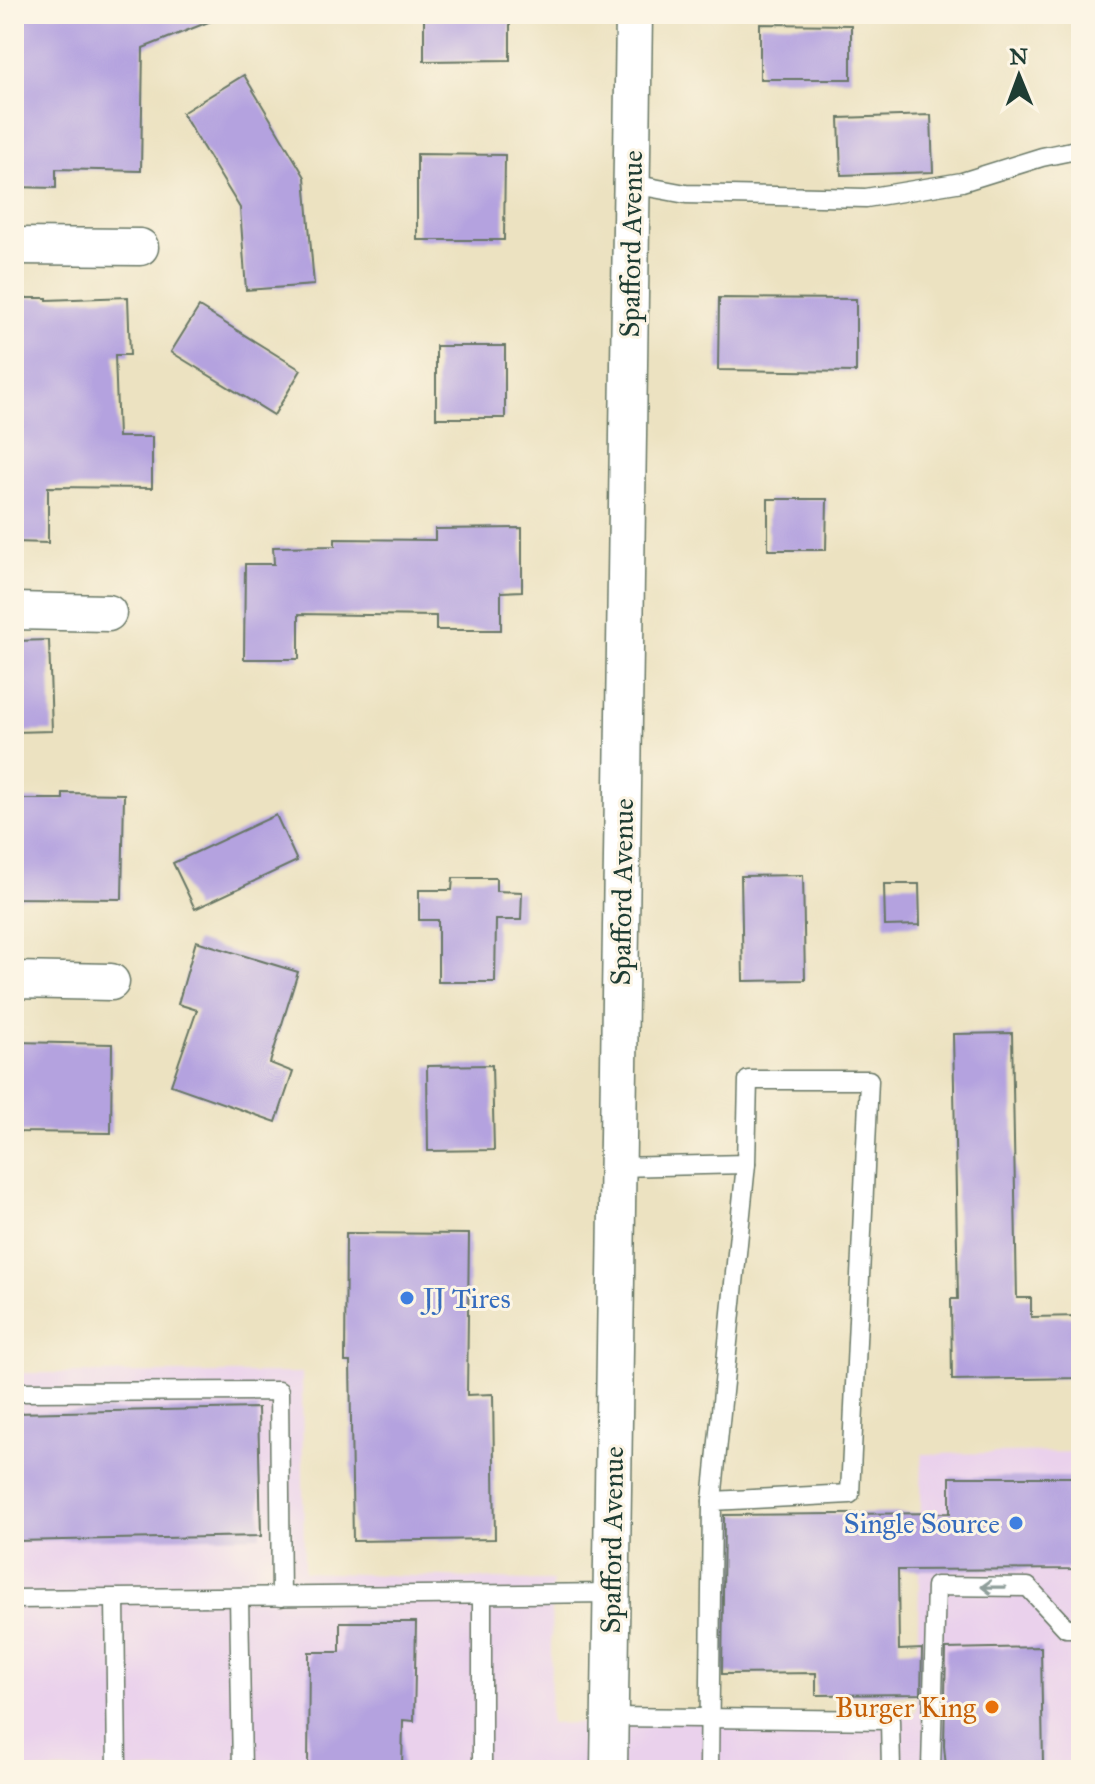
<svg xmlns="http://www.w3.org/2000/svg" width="1095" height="1784" font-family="'IM FELL Great Primer',serif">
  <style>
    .built { fill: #ead1ec }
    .building { fill: #b4a2df }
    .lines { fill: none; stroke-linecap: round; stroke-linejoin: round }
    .lane-casing { stroke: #677765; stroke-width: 21 }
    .street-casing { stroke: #677765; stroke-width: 39 }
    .lane { stroke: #fff; stroke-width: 18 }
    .street { stroke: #fff; stroke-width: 36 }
    .oneway { stroke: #8f9e9a }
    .shop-dot { fill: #3f7fe0; stroke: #fcf5e5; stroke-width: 3 }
    .food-dot { fill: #e8710a; stroke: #fcf5e5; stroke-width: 3 }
    .labels { text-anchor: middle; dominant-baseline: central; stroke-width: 6; stroke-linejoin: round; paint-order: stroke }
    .street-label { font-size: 28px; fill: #1f3d34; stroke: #fcf5e5 }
    .shop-label { font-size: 28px; fill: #366cbe; stroke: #fcf5e5; text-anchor: start }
    .food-label { font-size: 28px; fill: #c56008; stroke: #fcf5e5; text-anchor: end }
  </style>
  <rect width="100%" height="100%" fill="#fcf5e5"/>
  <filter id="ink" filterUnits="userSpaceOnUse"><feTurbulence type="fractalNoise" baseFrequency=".0125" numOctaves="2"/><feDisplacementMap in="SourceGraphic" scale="16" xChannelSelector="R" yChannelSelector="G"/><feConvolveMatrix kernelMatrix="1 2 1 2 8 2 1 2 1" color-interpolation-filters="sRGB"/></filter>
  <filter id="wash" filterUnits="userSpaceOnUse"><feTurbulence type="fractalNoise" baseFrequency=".006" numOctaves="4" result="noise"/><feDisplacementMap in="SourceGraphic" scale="32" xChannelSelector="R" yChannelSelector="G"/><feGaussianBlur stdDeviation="1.8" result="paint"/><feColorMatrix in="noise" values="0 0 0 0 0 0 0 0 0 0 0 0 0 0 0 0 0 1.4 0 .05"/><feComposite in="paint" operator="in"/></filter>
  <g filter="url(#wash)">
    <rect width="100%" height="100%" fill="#ece2c1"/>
    <path class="built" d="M 14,1373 L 302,1373 L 304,1572 L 552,1581 L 550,1724 L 916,1712 L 922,1454 L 1081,1452 L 1081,1770 L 14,1770 Z"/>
    <g id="blocks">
      <g class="building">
        <path d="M 14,14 L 226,14 L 226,15 L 143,48 L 141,171 L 56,169 L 56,188 L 14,187 Z"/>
        <path d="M 424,14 L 510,14 L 510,60 L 424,61 Z"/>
        <path d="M 760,24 L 851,25 L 851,79 L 760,79 Z"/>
        <path d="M 244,75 L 305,177 L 314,285 L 246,290 L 240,208 L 182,113 Z"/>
        <path d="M 931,115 L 933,172 L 841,175 L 839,118 Z"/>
        <path d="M 417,154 L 505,155 L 504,240 L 417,240 Z"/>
        <path d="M 128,297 L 130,355 L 115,355 L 118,437 L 152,437 L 152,488 L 48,487 L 48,543 L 14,542 L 14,298 L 47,298 L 47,300 Z"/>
        <path d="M 719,298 L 856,299 L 856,372 L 718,370 Z"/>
        <path d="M 199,307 L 301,370 L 274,415 L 171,352 Z"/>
        <rect x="436" y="346" width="69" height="72"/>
        <path d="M 768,499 L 827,499 L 826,550 L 768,550 Z"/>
        <path d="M 522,528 L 522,591 L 501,592 L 501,630 L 436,630 L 436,616 L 299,614 L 299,659 L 244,659 L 245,564 L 274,564 L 273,547 L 335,546 L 335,539 L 435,540 L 435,529 Z"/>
        <path d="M 49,640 L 52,731 L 14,732 L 14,641 Z"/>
        <path d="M 63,793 L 124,794 L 122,899 L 14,898 L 14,799 L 63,799 Z"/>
        <path d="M 276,815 L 297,861 L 195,909 L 173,863 Z"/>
        <path d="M 803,875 L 805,980 L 743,981 L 741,876 Z"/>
        <path d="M 453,878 L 496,878 L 496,891 L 522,892 L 521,920 L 496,920 L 495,982 L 438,982 L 438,920 L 419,920 L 419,890 L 452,890 Z"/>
        <path d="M 884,884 L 919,884 L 920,925 L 885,926 Z"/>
        <path d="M 196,941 L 298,972 L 270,1063 L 293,1072 L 276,1122 L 171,1085 L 197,1010 L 178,1004 Z"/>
        <path d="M 1012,1033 L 1017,1298 L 1031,1298 L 1031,1317 L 1081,1316 L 1081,1378 L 952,1380 L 951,1299 L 958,1299 L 953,1034 Z"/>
        <path d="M 14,1042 L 112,1044 L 111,1133 L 14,1132 Z"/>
        <path d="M 492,1065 L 494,1150 L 428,1151 L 427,1066 Z"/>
        <path d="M 346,1233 L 469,1234 L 467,1395 L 493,1394 L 495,1539 L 353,1541 L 350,1362 L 345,1362 Z"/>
        <path d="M 258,1408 L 261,1536 L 14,1541 L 14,1413 Z"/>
        <path d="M 950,1477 L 1081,1477 L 1081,1569 L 898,1570 L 899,1650 L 922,1649 L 921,1694 L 816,1695 L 816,1673 L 722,1674 L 724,1515 L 950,1513 Z"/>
        <path d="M 340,1622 L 416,1622 L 414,1721 L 403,1720 L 402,1770 L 308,1770 L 309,1652 L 340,1652 Z"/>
        <path d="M 1041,1647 L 1043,1765 L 946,1767 L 944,1746 L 946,1649 Z"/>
      </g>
    </g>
  </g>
  <g filter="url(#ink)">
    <use href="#blocks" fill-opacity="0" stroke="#677765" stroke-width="2"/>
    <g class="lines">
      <g class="lane-casing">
        <g id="lane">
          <path d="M 632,184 L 686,194 L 866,198 L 962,182 L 1042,157 L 1081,149"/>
          <path d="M 618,1167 L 746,1164 L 748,1080 L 869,1080 L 850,1494 L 712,1501 L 709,1770"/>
          <path d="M 14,1392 L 279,1391 L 281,1597"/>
          <path d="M 712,1501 L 746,1164"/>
          <path d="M 239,1597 L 242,1770"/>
          <path d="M 14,1599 L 612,1593"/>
          <path d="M 115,1599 L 117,1770"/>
          <path d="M 610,1717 L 890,1720 L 891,1770"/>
          <path d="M 482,1770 L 482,1595"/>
          <path d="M 935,1770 L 931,1767 L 936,1586 L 1028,1587 L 1066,1628 L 1081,1628"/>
        </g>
      </g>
      <g class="street-casing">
        <g id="street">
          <path d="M 14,246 L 140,247"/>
          <path d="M 14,611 L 108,613"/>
          <path d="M 14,980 L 111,982"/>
          <path d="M 609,1770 L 634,14"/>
        </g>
      </g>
      <use href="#lane" class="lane"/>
      <use href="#street" class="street"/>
    </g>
    <defs><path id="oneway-shaft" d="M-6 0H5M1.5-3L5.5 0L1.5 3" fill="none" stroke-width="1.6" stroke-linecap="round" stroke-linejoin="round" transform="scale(2)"/></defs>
    <use class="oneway" href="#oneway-shaft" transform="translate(993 1587) rotate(-179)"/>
  </g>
  <g class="shop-dot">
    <circle cx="407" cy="1298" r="8"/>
    <circle cx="1016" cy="1523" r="8"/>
  </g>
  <circle class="food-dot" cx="992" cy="1707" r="8"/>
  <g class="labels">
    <g class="street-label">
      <text transform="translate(631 244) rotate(-89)">Spafford Avenue</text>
      <text transform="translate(622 892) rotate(-89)">Spafford Avenue</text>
      <text transform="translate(612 1540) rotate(-89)">Spafford Avenue</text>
    </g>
    <g class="shop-label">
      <text x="423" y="1298">JJ Tires</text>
      <text x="1000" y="1523" text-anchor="end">Single Source</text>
    </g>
    <g class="food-label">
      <text x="976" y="1707">Burger King</text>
    </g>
  </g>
  <rect width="1095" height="1784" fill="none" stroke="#fcf5e5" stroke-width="48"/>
  <g transform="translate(1019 76) rotate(359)" stroke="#fcf5e5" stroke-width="6" paint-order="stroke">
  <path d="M0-6L14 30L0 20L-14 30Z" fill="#1f3d34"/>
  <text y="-12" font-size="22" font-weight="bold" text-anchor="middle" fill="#1f3d34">N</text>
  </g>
</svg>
